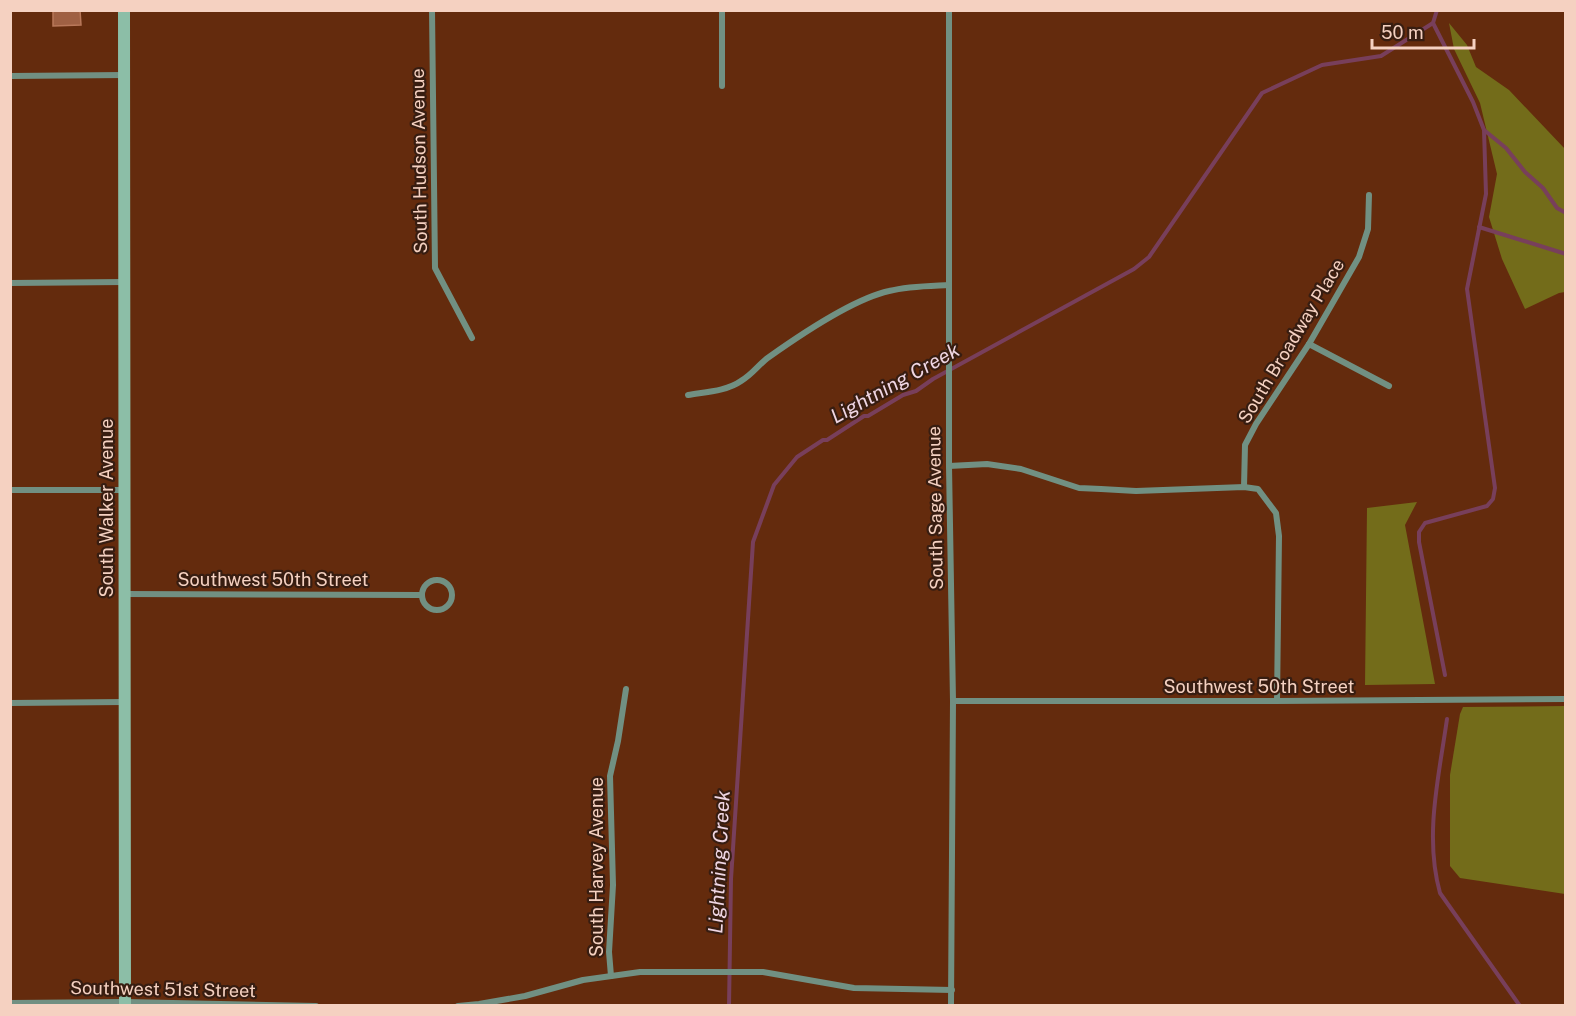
<svg xmlns="http://www.w3.org/2000/svg" width="1576" height="1016" font-family="'Public Sans',sans-serif">
  <style>
    .green { fill: #736c1a }
    .lines { fill: none; stroke-linecap: round; stroke-linejoin: round }
    .stream { stroke: #783f5b; stroke-width: 4 }
    .building { fill: #9f6043; stroke: #b9785a; stroke-width: 1.5 }
    .street { stroke: #719082; stroke-width: 6 }
    .secondary { stroke: #8cbea7; stroke-width: 12 }
    .labels { text-anchor: middle; dominant-baseline: central; stroke-width: 4.5; stroke-linejoin: round; paint-order: stroke }
    .street-label { font-size: 18px; fill: #f5d1c1; stroke: #371d11 }
    .water-label { font-size: 20px; font-style: italic; fill: #efd6e3; stroke: #371d11 }
  </style>
  <rect width="100%" height="100%" fill="#642b0d"/>
  <g class="green">
    <path d="M 1449,23 L 1467,45 L 1476,67 L 1509,90 L 1565,149 L 1565,292 L 1559,293 L 1525,309 L 1502,259 L 1489,217 L 1497,174 L 1480,103 L 1454,49 Z"/>
    <path d="M 1417,502 L 1405,525 L 1435,684 L 1365,685 L 1367,508 Z"/>
    <path d="M 1565,706 L 1565,894 L 1460,878 L 1450,866 L 1450,775 L 1460,714 L 1463,707 Z"/>
  </g>
  <g class="lines">
    <g class="stream">
      <path d="M 1433,23 L 1473,102 L 1484,130 L 1486,194 L 1467,289 L 1495,488 L 1493,499 L 1487,506 L 1425,523 L 1419,532 L 1419,542 L 1445,675"/>
      <path d="M 1484,130 L 1506,148 L 1525,172 L 1543,188 L 1557,208 L 1566,213"/>
      <path d="M 1479,227 L 1566,254"/>
      <path d="M 1447,719 C 1439,776 1424,836 1440,893 L 1520,1006"/>
      <path d="M 729,1006 L 731,879 L 753,542 L 774,485 L 797,457 L 823,440 L 827,440 L 864,416 L 868,416 L 903,395 L 916,391 L 933,379 L 1134,269 L 1149,257 L 1262,93 L 1322,65 L 1381,56 L 1433,23 L 1437,10"/>
    </g>
  </g>
  <path class="building" d="M 53,10 L 80,10 L 81,25 L 53,26 Z"/>
  <g class="lines">
    <g class="street">
      <path d="M 432,10 L 435,268 L 472,338"/>
      <path d="M 722,10 L 722,86"/>
      <path d="M 949,10 L 949,466 L 953,701 L 951,1006"/>
      <path d="M 10,76 L 124,75"/>
      <path d="M 10,283 L 124,282"/>
      <path d="M 1309,344 L 1389,386"/>
      <path d="M 688,395 C 705,392 727,391 741,381 C 752,375 759,364 769,357 C 800,335 853,299 889,291 C 909,286 929,286 949,285"/>
      <path d="M 949,466 L 987,464 L 1021,469 L 1079,488 L 1101,489 L 1136,491 L 1244,487 L 1258,489 L 1276,513 L 1279,536 L 1277,701"/>
      <path d="M 1244,487 L 1245,445 L 1256,424 L 1309,344 L 1359,257 L 1368,229 L 1369,195"/>
      <path d="M 10,490 L 124,490"/>
      <circle cx="437" cy="595" r="15"/>
      <path d="M 124,594 L 422,595"/>
      <path d="M 953,701 L 1277,701 L 1566,699"/>
      <path d="M 10,703 L 124,702"/>
      <path d="M 611,976 L 609,952 L 613,885 L 610,776 L 618,741 L 626,689"/>
      <path d="M 10,1003 L 125,1002 L 316,1006"/>
      <path d="M 458,1006 L 479,1004 L 525,996 L 583,980 L 640,972 L 763,972 L 854,988 L 952,990"/>
    </g>
    <path class="secondary" d="M 124,10 L 125,1006"/>
  </g>
  <g class="labels">
    <g class="street-label">
      <text transform="translate(419 161) rotate(-91)">South Hudson Avenue</text>
      <text transform="translate(1291 341) rotate(-59)">South Broadway Place</text>
      <text transform="translate(106 508) rotate(-90)">South Walker Avenue</text>
      <text transform="translate(935 508) rotate(-91)">South Sage Avenue</text>
      <text x="273" y="579">Southwest 50th Street</text>
      <text x="1259" y="686">Southwest 50th Street</text>
      <text transform="translate(596 867) rotate(-90)">South Harvey Avenue</text>
      <text transform="translate(163 989) rotate(1)">Southwest 51st Street</text>
    </g>
    <g class="water-label">
      <text transform="translate(895 383) rotate(-29)">Lightning Creek</text>
      <text transform="translate(719 862) rotate(-87)">Lightning Creek</text>
    </g>
  </g>
  <rect width="1576" height="1016" fill="none" stroke="#f5d1c1" stroke-width="24"/>
  <path d="M1372 39v9h102v-9" fill="none" stroke="#f5d1c1" stroke-width="3"/>
  <text x="1381" y="39" font-size="18" fill="#f5d1c1" stroke="#371d11" stroke-width="4.5" paint-order="stroke">50 m</text>
</svg>
